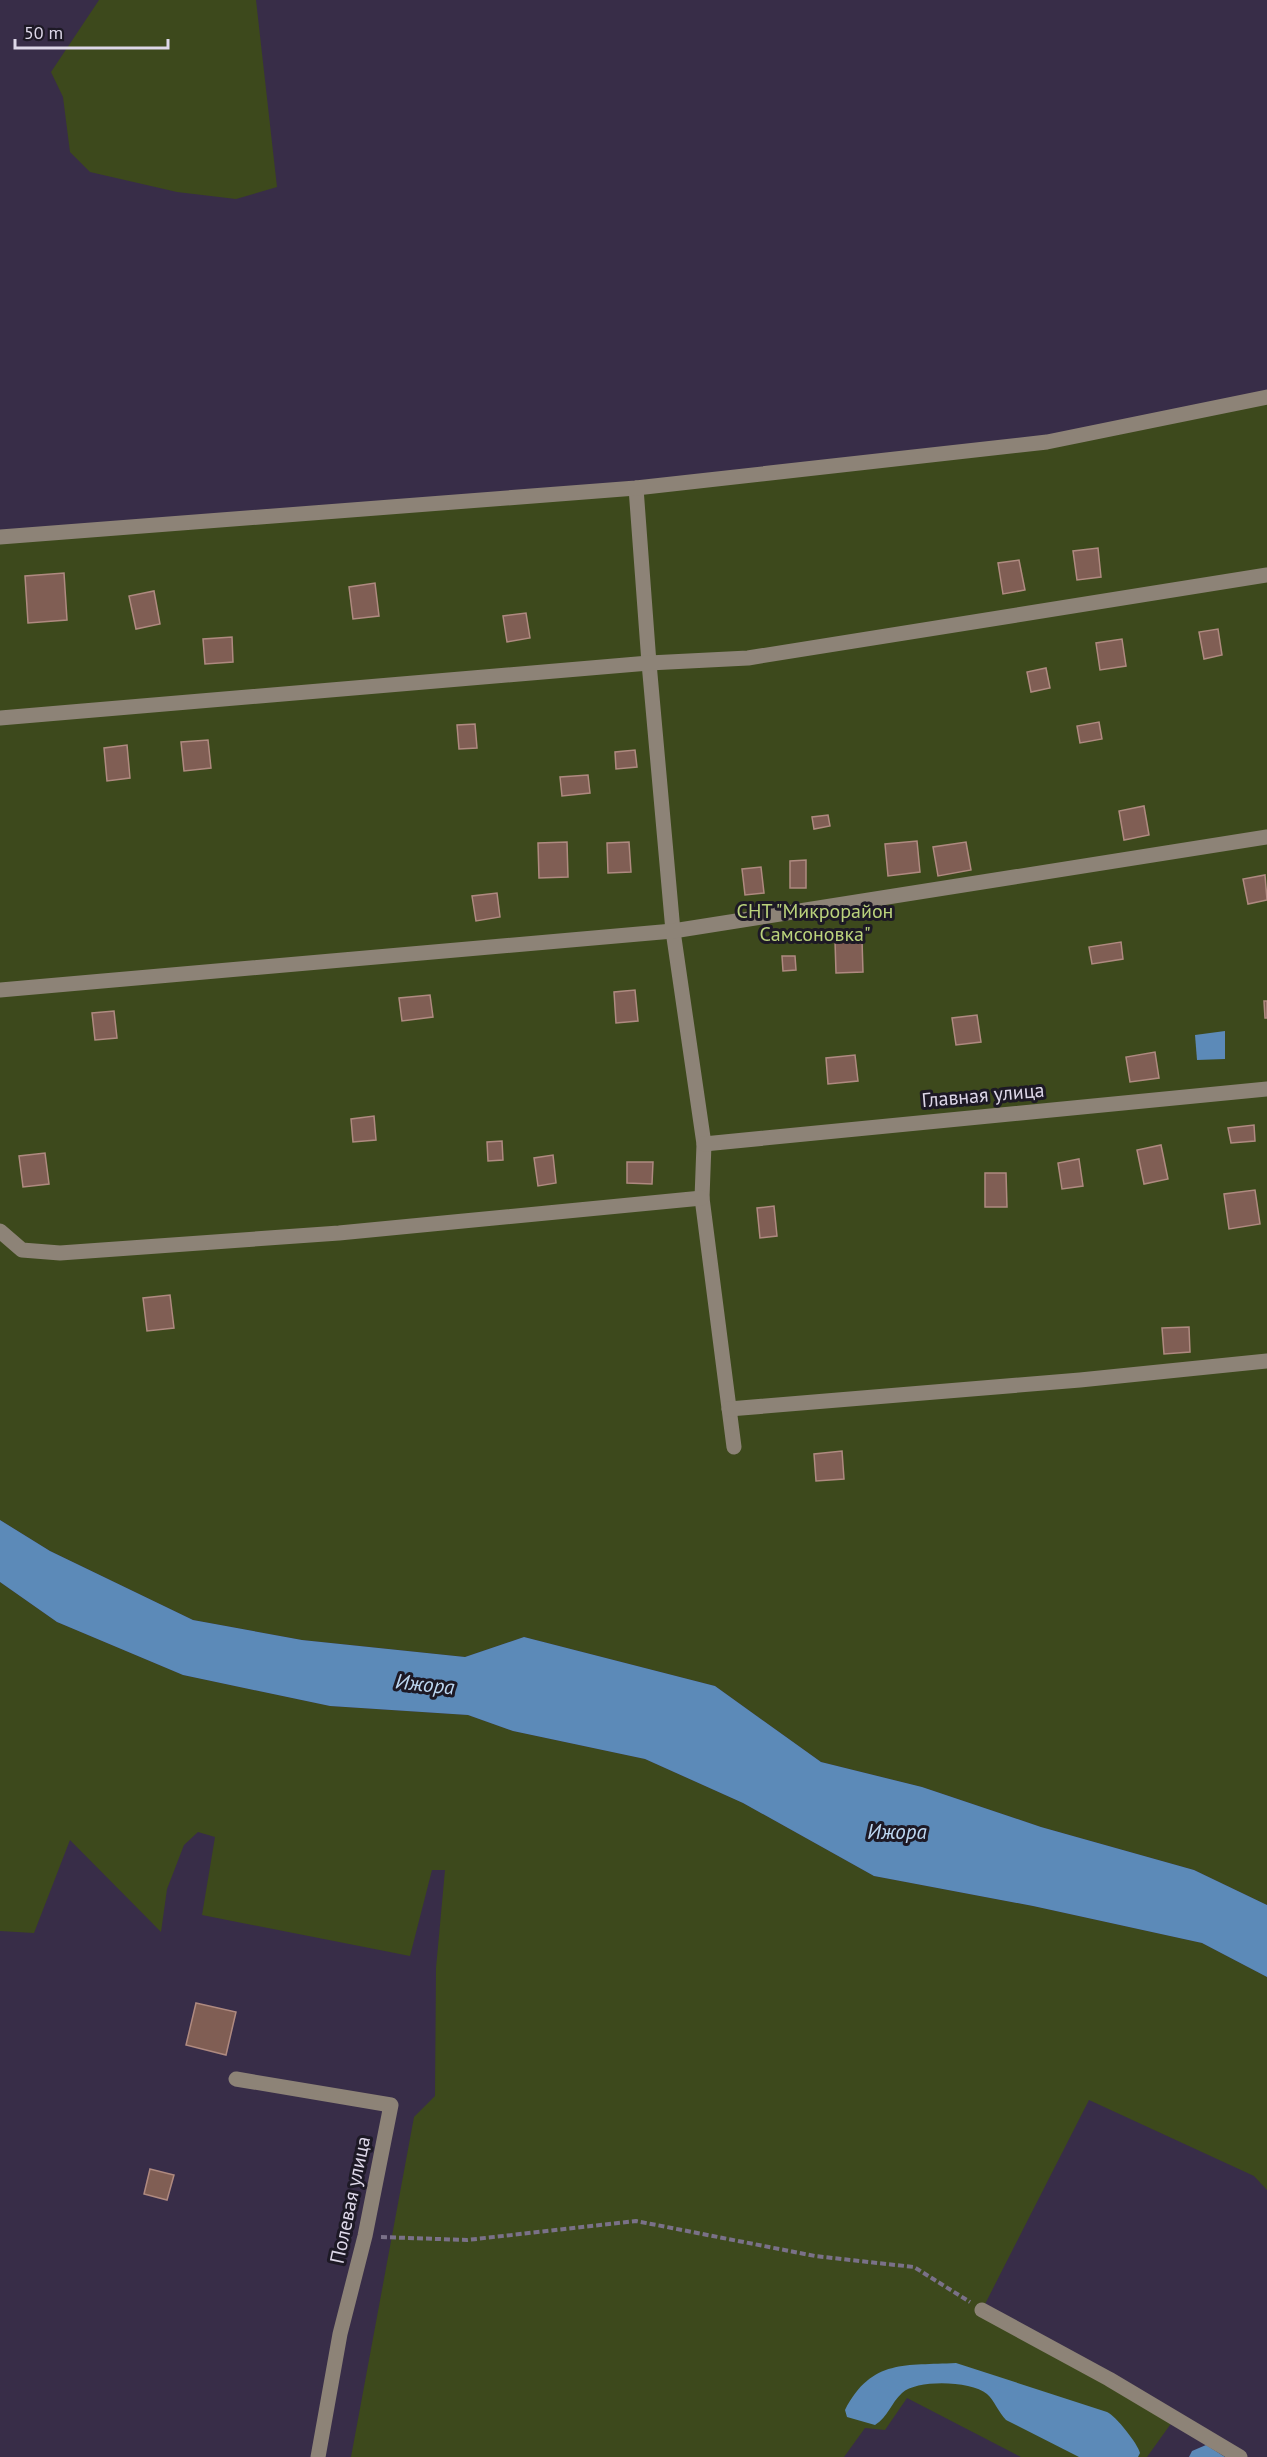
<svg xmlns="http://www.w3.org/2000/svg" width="1267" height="2457" font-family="'PT Sans',sans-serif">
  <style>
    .green { fill: #3d491c }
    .water { fill: #5c8ab8 }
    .building { fill: #805e54; stroke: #af8a80; stroke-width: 1.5 }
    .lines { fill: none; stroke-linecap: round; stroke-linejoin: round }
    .path { stroke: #7a7188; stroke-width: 4; stroke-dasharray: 6 3; stroke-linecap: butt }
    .minor { stroke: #8d8377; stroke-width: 15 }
    .labels { text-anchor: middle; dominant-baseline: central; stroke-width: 6; stroke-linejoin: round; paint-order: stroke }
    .park-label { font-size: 20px; fill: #bbd37c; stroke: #1d1925 }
    .street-label { font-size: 20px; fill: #ddd7e8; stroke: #1d1925 }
    .water-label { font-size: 21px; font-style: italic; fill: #bdd7f1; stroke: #1d1925 }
  </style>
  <rect width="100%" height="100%" fill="#382d48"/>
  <g class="green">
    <path d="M 99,0 L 256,0 L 277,187 L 236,199 L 177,192 L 90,172 L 70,152 L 63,97 L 51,72 Z"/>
    <path d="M 1267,397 L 1267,1905 L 1194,1870 L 1041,1827 L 922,1787 L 821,1762 L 715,1686 L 524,1637 L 465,1657 L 302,1640 L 193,1620 L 50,1551 L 0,1520 L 0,537 L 213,521 L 1046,442 Z"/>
    <path d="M 0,1582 L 57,1622 L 183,1675 L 330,1706 L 468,1715 L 513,1731 L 645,1759 L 743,1803 L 874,1876 L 1033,1906 L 1202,1943 L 1267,1977 L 1267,2190 L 1254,2176 L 1089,2100 L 982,2310 L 1175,2418 L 1147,2457 L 1021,2457 L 907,2398 L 885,2430 L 865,2428 L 844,2457 L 351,2457 L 414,2117 L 435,2096 L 436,1968 L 445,1870 L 432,1870 L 410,1956 L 202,1915 L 215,1837 L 198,1832 L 184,1845 L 167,1889 L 161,1932 L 70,1840 L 34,1933 L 0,1931 Z"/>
  </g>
  <g class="water">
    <path d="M 1225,1031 L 1225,1059 L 1197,1060 L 1195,1035 Z"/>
    <path d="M 0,1520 L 50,1551 L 193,1620 L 302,1640 L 465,1657 L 524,1637 L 715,1686 L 821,1762 L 922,1787 L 1041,1827 L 1194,1870 L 1267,1905 L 1267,1977 L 1202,1943 L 1033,1906 L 874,1876 L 743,1803 L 645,1759 L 513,1731 L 468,1715 L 330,1706 L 183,1675 L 57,1622 L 0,1582 Z"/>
    <path d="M 956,2363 L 1107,2412 C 1116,2416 1138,2444 1140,2453 L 1138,2457 L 1079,2457 L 1006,2420 C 999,2413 994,2400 987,2394 C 971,2381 918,2379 902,2393 C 891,2403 888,2417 875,2425 L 847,2417 L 845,2410 C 872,2358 906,2366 956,2363 Z"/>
    <path d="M 1206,2445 L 1225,2457 L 1189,2457 L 1192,2451 Z"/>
  </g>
  <g class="building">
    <path d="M 1098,548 L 1101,577 L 1077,580 L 1073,551 Z"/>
    <path d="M 1019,560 L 1025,590 L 1003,594 L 998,563 Z"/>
    <path d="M 64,573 L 67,620 L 28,623 L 25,576 Z"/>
    <path d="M 375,583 L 379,616 L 353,619 L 349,587 Z"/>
    <path d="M 154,591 L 160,624 L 136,629 L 129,596 Z"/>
    <path d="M 526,613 L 530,638 L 507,642 L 503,616 Z"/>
    <path d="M 1218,629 L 1222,655 L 1204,659 L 1199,632 Z"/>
    <path d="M 232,637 L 233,662 L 205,664 L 203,639 Z"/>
    <path d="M 1122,639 L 1126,666 L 1100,670 L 1096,643 Z"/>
    <path d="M 1046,668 L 1050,688 L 1031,692 L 1027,672 Z"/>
    <path d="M 1099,722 L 1102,739 L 1080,743 L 1077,726 Z"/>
    <path d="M 475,724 L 477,748 L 459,749 L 457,725 Z"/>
    <path d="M 208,740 L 211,768 L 184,771 L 181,742 Z"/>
    <path d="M 127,745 L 130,778 L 107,781 L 104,748 Z"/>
    <path d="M 635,750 L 637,767 L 616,769 L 615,752 Z"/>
    <path d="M 588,775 L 590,793 L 562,796 L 560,777 Z"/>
    <path d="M 1144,806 L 1149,835 L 1124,840 L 1119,811 Z"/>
    <path d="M 828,815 L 830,826 L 814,829 L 812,817 Z"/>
    <path d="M 917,841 L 920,872 L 888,876 L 885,844 Z"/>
    <path d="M 567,842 L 568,877 L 539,878 L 538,843 Z"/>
    <path d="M 629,842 L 631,872 L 608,873 L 607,843 Z"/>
    <path d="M 966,842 L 971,870 L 938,876 L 933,847 Z"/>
    <path d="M 806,860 L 806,888 L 790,888 L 790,861 Z"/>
    <path d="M 761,867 L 764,893 L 745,895 L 742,869 Z"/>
    <path d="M 1265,875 L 1267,900 L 1248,904 L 1243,879 Z"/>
    <path d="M 497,893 L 500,917 L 476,921 L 472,896 Z"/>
    <path d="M 862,940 L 863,972 L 836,973 L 835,941 Z"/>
    <path d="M 1121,942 L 1123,959 L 1092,964 L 1089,947 Z"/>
    <path d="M 782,956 L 795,956 L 796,970 L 783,971 Z"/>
    <path d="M 635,990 L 638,1021 L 616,1023 L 614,992 Z"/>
    <path d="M 430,995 L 433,1017 L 402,1021 L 399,998 Z"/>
    <path d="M 1264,1001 L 1267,1001 L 1267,1018 L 1265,1018 Z"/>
    <path d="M 114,1011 L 117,1038 L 95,1040 L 92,1013 Z"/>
    <path d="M 977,1015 L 981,1042 L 956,1045 L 952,1018 Z"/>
    <path d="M 1155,1052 L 1159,1078 L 1130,1082 L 1126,1057 Z"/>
    <path d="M 855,1055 L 858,1081 L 828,1084 L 826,1058 Z"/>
    <path d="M 374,1116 L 376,1140 L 353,1142 L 351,1119 Z"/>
    <path d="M 1254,1125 L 1255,1141 L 1231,1143 L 1228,1128 Z"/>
    <path d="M 502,1141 L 503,1160 L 488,1161 L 487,1142 Z"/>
    <path d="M 1161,1145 L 1168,1179 L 1144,1184 L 1137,1150 Z"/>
    <path d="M 45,1153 L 49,1184 L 23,1187 L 19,1156 Z"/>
    <path d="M 553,1155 L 556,1183 L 538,1186 L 534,1158 Z"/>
    <path d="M 1079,1159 L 1083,1186 L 1062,1189 L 1058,1163 Z"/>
    <path d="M 627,1162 L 653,1162 L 652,1184 L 627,1183 Z"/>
    <path d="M 985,1173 L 1006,1173 L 1007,1207 L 985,1207 Z"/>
    <path d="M 1255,1190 L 1260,1224 L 1229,1229 L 1224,1194 Z"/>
    <path d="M 774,1206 L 777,1236 L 760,1238 L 757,1208 Z"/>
    <path d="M 170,1295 L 174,1328 L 147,1331 L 143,1298 Z"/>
    <path d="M 1189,1327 L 1190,1352 L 1164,1354 L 1162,1328 Z"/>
    <path d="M 842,1451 L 844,1479 L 816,1481 L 814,1454 Z"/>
    <path d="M 196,2003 L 236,2012 L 226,2055 L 186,2045 Z"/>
    <path d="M 150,2169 L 174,2175 L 167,2200 L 144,2194 Z"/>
  </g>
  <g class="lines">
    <path class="path" d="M 381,2237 L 467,2240 L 636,2221 L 815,2256 L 914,2267 L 970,2302"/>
    <g class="minor">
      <path d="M 636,488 L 649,663 L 673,931 L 704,1144 L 702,1198 L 734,1447"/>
      <path d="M 0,537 L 636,488 L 1047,442 L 1267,397"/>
      <path d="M 0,718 L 649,663 L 748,658 L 1267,575"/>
      <path d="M 0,990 L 673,931 L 1267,837"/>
      <path d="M 704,1144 L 1267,1089"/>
      <path d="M 0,1231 L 22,1250 L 60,1253 L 339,1233 L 702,1198"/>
      <path d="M 729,1409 L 1080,1380 L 1267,1361"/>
      <path d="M 236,2079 L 391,2105 L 365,2236 L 340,2334 L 318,2457"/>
      <path d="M 982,2310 L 1109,2379 L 1240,2457"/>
    </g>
  </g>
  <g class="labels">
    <g class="park-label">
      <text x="815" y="911">СНТ "Микрорайон<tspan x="815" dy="23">Самсоновка"</tspan></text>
    </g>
    <g class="street-label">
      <text transform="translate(983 1095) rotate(-5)">Главная улица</text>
      <text transform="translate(350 2200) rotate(-78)">Полевая улица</text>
    </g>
    <g class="water-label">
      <text transform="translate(425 1684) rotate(6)">Ижора</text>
      <text x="897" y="1831">Ижора</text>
    </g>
  </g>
  <path d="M15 39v9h153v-9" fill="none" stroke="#ddd7e8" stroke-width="3"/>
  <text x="24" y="39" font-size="18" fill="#ddd7e8" stroke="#1d1925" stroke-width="4.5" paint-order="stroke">50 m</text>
</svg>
